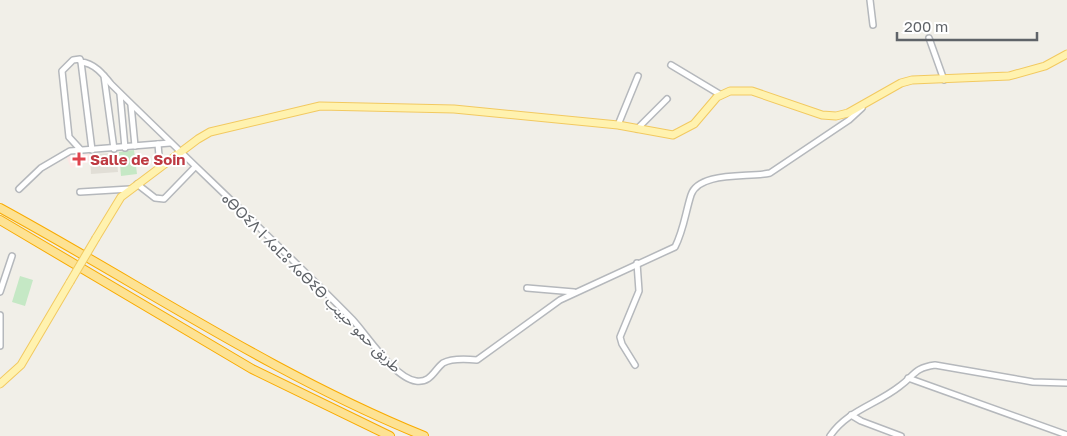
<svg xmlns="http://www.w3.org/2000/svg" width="1067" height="436" font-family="'Golos Text','Noto Sans Arabic','Noto Sans Tifinagh',sans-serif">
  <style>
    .education { fill: #e1ded6 }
    .medical { fill: #fce8e6 }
    .green { fill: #c5e8c5 }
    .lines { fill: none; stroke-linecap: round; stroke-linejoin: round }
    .minor-casing { stroke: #b5b8bc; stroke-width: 8 }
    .major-casing { stroke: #f2c960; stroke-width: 9 }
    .highway-casing { stroke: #f9ab00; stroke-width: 10 }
    .minor { stroke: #fff; stroke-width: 5 }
    .major { stroke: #fff2af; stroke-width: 7 }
    .highway { stroke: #fde293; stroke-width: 8 }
    .major-bridge-casing { stroke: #f2c960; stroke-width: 9; stroke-linecap: butt }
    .major-bridge { stroke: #fff2af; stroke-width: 7 }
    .health-dot { fill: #e0444e; stroke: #fff; stroke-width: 2 }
    .labels { text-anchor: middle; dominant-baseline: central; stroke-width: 4; stroke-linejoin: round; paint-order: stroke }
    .health-label { font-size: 15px; font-weight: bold; fill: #be3a42; stroke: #fff; text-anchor: start }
    .street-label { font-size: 15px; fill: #5f6368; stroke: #fff }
  </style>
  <rect width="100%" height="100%" fill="#f1efe8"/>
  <path class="education" d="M 116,153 L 118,172 L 91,174 L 90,154 Z"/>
  <path class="medical" d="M 81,150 L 91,151 L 90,162 L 71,168 L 66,156 Z"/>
  <g class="green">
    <path d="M 134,150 L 137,174 L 121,176 L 119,152 Z"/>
    <path d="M 20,276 L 33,280 L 25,306 L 12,302 Z"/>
  </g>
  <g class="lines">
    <g class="minor-casing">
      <g id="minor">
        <path d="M 870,0 L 873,25"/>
        <path d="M 929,38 L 944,80"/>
        <path d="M 81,62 L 92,150"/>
        <path d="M 671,65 L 721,95"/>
        <path d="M 104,76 L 114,149"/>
        <path d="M 120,94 L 125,148"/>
        <path d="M 131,105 L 135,146"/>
        <path d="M 618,125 L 638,76"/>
        <path d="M 637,129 L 667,99"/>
        <path d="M 158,144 L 159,156"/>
        <path d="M 80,149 L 69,137 L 62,71 L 73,60 L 80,59 L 81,62 C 94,63 103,74 111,84 C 191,163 273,239 352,319 C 367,335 394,378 416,381 C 431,383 434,370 443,363 C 452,358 467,359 477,360 L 560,300 L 675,247 C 684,229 685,214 691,195 C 699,171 749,178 770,173 L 849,120 L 862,108"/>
        <path d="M 137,184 L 155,198 L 164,199 L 195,167"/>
        <path d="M 19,189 L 41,168 L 70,151 L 170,143"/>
        <path d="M 80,192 L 130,189"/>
        <path d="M 527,288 L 574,292"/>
        <path d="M 0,292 L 12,256"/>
        <path d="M 0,315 L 0,346"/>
        <path d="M 635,365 L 622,344 L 620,337 L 639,291 L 637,263"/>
        <path d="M 908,378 L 1067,435"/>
        <path d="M 851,415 L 861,421 L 901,436"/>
        <path d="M 830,436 C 848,410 876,405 900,386 C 915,375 914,368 935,365 L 1033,382 L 1067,383"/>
      </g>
    </g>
    <g class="major-casing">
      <g id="major">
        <path d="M 96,238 L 121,197 L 198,139 L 210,132 L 320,106 L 454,109 L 618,125 L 673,135 L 694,124 L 717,97 L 730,91 L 752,91 L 822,115 L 836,116 L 848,113 L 901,83 L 912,80 L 1009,76 L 1045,66 L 1067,54"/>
        <path d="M 0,384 L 21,365 L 70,282"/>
      </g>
    </g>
    <g class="highway-casing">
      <g id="highway">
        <path d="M 0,208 C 143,286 272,374 424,436"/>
        <path d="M 0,220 L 252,369 L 390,436"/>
      </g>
    </g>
    <use href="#minor" class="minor"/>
    <use href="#major" class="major"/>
    <use href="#highway" class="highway"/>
    <g class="major-bridge-casing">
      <path id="major-bridge" d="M 70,282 L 96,238"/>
    </g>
    <use href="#major-bridge" class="major-bridge"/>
  </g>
  <path class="health-dot" d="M76.5 151.5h5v5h5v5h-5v5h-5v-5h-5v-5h5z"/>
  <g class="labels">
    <g class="health-label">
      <text x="90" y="159">Salle de Soin</text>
    </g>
    <g class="street-label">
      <text transform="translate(312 282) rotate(45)">ⴰⴱⵔⵉⴷ ⵏ ⵃⴰⵎⵓ ⵃⴰⴱⵉⴱ طريق حمو حبيب</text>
    </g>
  </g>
  <path d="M897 32v8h140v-8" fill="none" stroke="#5f6368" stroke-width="2.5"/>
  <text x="904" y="32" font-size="15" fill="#5f6368" stroke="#ffffff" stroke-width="4" paint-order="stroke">200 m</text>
</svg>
